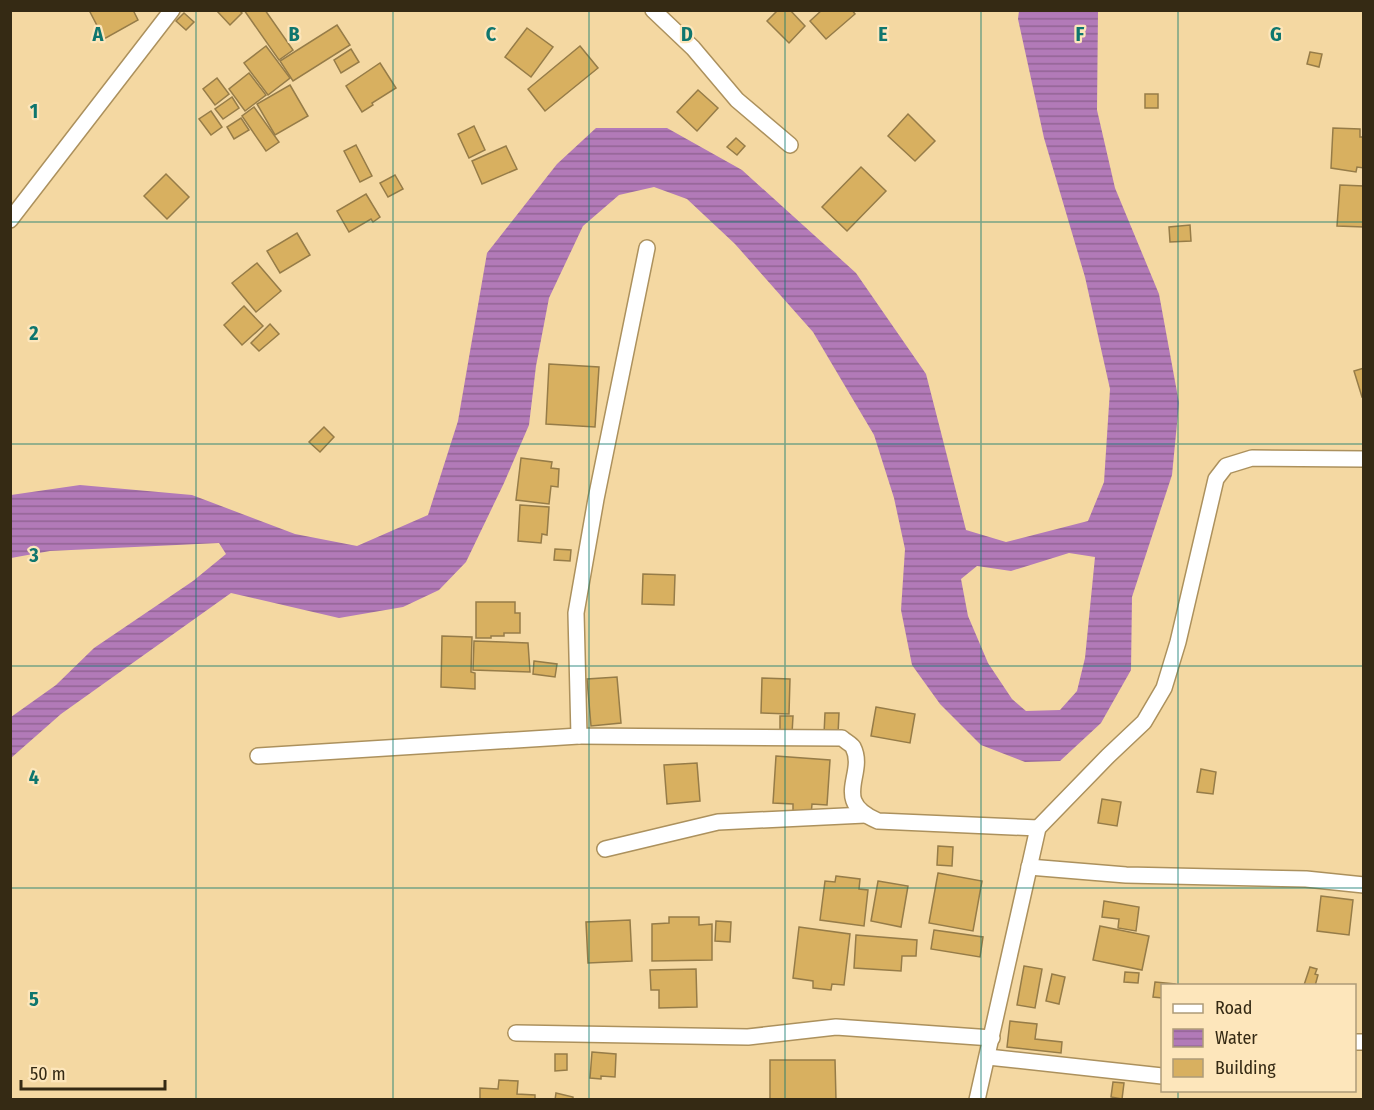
<svg xmlns="http://www.w3.org/2000/svg" width="1374" height="1110" font-family="'Fira Sans Condensed',sans-serif">
  <style>
    .water { fill: url(#water-rules); fill-rule: evenodd }
    .building { fill: #d8b060; stroke: #967c48; stroke-width: 1.5 }
    .lines { fill: none; stroke-linecap: round; stroke-linejoin: round }
    .street-casing { stroke: #ac915d; stroke-width: 18 }
    .street { stroke: #fff; stroke-width: 15 }
    .grid { fill: none; stroke: #0f766e; stroke-width: 1.5; stroke-opacity: 0.55 }
    .grid-label { font-size: 20px; text-anchor: middle; font-weight: bold; fill: #0f766e; stroke: #fde6bb; stroke-width: 4.5; stroke-linejoin: round; paint-order: stroke }
  </style>
  <defs>
    <pattern id="water-rules" width="6" height="5" patternUnits="userSpaceOnUse" patternTransform="scale(1.5)"><rect width="6" height="5" fill="#b27ab8"/><path d="M0 2.5h6" fill="none" stroke="#926494"/></pattern>
  </defs>
  <rect width="100%" height="100%" fill="#f4d8a2"/>
  <path class="water" d="M 1019,11 L 1098,11 L 1097,110 L 1115,188 L 1159,294 L 1179,403 L 1172,475 L 1132,597 L 1131,670 L 1101,723 L 1060,761 L 1025,762 L 981,745 L 940,704 L 912,665 L 901,610 L 905,549 L 894,498 L 874,435 L 813,332 L 735,244 L 687,199 L 654,187 L 619,195 L 583,226 L 549,298 L 536,366 L 529,425 L 504,483 L 466,562 L 439,590 L 403,607 L 339,618 L 231,593 L 61,714 L 11,758 L 11,717 L 56,685 L 94,648 L 193,581 L 226,554 L 219,543 L 50,551 L 11,558 L 11,495 L 80,485 L 192,495 L 295,534 L 357,546 L 428,515 L 458,421 L 487,253 L 557,164 L 596,128 L 667,128 L 742,170 L 856,273 L 926,374 L 966,530 L 1006,542 L 1088,521 L 1104,482 L 1110,389 L 1085,277 L 1044,138 L 1018,19 ZM 1069,553 L 1095,557 L 1085,658 L 1077,691 L 1060,710 L 1026,711 L 1012,699 L 988,663 L 968,616 L 961,579 L 977,566 L 1011,571 Z"/>
  <g class="building">
    <path d="M 89,10 L 133,10 L 138,20 L 104,39 Z"/>
    <path d="M 216,10 L 239,10 L 242,13 L 230,25 Z"/>
    <path d="M 244,10 L 265,10 L 293,50 L 279,60 Z"/>
    <path d="M 778,10 L 790,10 L 805,26 L 789,43 L 767,21 Z"/>
    <path d="M 822,10 L 852,10 L 855,14 L 826,39 L 810,21 Z"/>
    <path d="M 184,13 L 194,22 L 186,30 L 176,21 Z"/>
    <path d="M 337,25 L 350,45 L 293,81 L 280,61 Z"/>
    <path d="M 527,28 L 553,47 L 531,77 L 505,57 Z"/>
    <path d="M 266,46 L 290,78 L 268,95 L 244,63 Z"/>
    <path d="M 580,46 L 598,68 L 545,111 L 528,89 Z"/>
    <path d="M 351,49 L 359,62 L 341,73 L 334,60 Z"/>
    <path d="M 1310,52 L 1322,54 L 1319,67 L 1307,64 Z"/>
    <path d="M 380,63 L 396,88 L 372,103 L 373,105 L 362,112 L 346,86 Z"/>
    <path d="M 249,73 L 266,95 L 245,111 L 229,89 Z"/>
    <path d="M 217,78 L 229,94 L 215,105 L 203,89 Z"/>
    <path d="M 290,85 L 308,116 L 275,135 L 257,104 Z"/>
    <path d="M 698,90 L 718,108 L 697,131 L 677,112 Z"/>
    <rect x="1145" y="94" width="13" height="14"/>
    <path d="M 232,97 L 239,108 L 223,119 L 215,109 Z"/>
    <path d="M 254,107 L 279,142 L 266,151 L 242,116 Z"/>
    <path d="M 211,111 L 222,127 L 211,135 L 199,119 Z"/>
    <path d="M 908,114 L 935,141 L 915,161 L 888,136 Z"/>
    <path d="M 241,118 L 249,130 L 234,139 L 227,127 Z"/>
    <path d="M 474,126 L 485,150 L 469,158 L 458,134 Z"/>
    <path d="M 1333,128 L 1360,129 L 1360,137 L 1364,137 L 1364,168 L 1357,167 L 1356,172 L 1331,168 Z"/>
    <path d="M 736,138 L 745,146 L 737,155 L 727,147 Z"/>
    <path d="M 356,145 L 372,176 L 360,182 L 344,151 Z"/>
    <path d="M 506,146 L 517,169 L 482,184 L 472,161 Z"/>
    <path d="M 861,167 L 886,191 L 847,231 L 822,207 Z"/>
    <path d="M 166,174 L 189,197 L 167,219 L 144,196 Z"/>
    <path d="M 395,175 L 403,189 L 388,197 L 380,183 Z"/>
    <path d="M 1340,185 L 1364,186 L 1364,227 L 1337,226 Z"/>
    <path d="M 366,194 L 380,217 L 373,222 L 371,219 L 349,232 L 337,211 Z"/>
    <path d="M 1190,225 L 1191,241 L 1170,242 L 1169,227 Z"/>
    <path d="M 297,233 L 310,255 L 280,273 L 267,251 Z"/>
    <path d="M 257,263 L 281,291 L 256,312 L 232,283 Z"/>
    <path d="M 244,306 L 263,326 L 242,345 L 224,325 Z"/>
    <path d="M 270,324 L 279,334 L 259,351 L 251,343 Z"/>
    <path d="M 549,364 L 599,367 L 595,427 L 546,424 Z"/>
    <path d="M 1364,368 L 1364,396 L 1362,397 L 1354,371 Z"/>
    <path d="M 324,427 L 334,437 L 320,452 L 309,442 Z"/>
    <path d="M 521,458 L 552,462 L 551,468 L 559,469 L 558,487 L 551,486 L 549,504 L 516,500 Z"/>
    <path d="M 520,505 L 549,507 L 547,535 L 542,534 L 541,543 L 518,541 Z"/>
    <path d="M 555,549 L 571,550 L 570,561 L 554,560 Z"/>
    <path d="M 643,574 L 675,575 L 674,605 L 642,604 Z"/>
    <path d="M 476,602 L 515,602 L 515,613 L 520,613 L 520,633 L 504,633 L 504,636 L 491,636 L 491,638 L 476,638 Z"/>
    <path d="M 442,636 L 472,637 L 471,672 L 475,673 L 475,689 L 441,687 Z"/>
    <path d="M 474,641 L 528,643 L 530,672 L 473,670 Z"/>
    <path d="M 534,661 L 557,664 L 555,677 L 533,674 Z"/>
    <path d="M 617,677 L 621,723 L 591,726 L 587,679 Z"/>
    <path d="M 762,678 L 790,679 L 789,714 L 761,713 Z"/>
    <path d="M 876,707 L 915,714 L 910,743 L 871,736 Z"/>
    <path d="M 825,713 L 839,713 L 838,734 L 824,734 Z"/>
    <path d="M 780,716 L 793,716 L 792,734 L 780,734 Z"/>
    <path d="M 776,756 L 830,760 L 827,805 L 812,804 L 811,816 L 793,814 L 793,804 L 773,803 Z"/>
    <path d="M 697,763 L 700,801 L 667,804 L 664,765 Z"/>
    <path d="M 1201,769 L 1216,772 L 1213,794 L 1197,792 Z"/>
    <path d="M 1102,799 L 1121,802 L 1117,826 L 1098,823 Z"/>
    <path d="M 938,846 L 953,847 L 952,866 L 937,865 Z"/>
    <path d="M 938,873 L 982,881 L 973,931 L 929,923 Z"/>
    <path d="M 836,876 L 860,879 L 859,889 L 868,890 L 864,926 L 820,920 L 825,881 L 835,882 Z"/>
    <path d="M 878,881 L 908,886 L 901,927 L 871,921 Z"/>
    <path d="M 1321,896 L 1353,900 L 1349,935 L 1317,931 Z"/>
    <path d="M 1104,901 L 1139,907 L 1136,931 L 1118,928 L 1119,919 L 1102,917 Z"/>
    <path d="M 669,917 L 699,917 L 699,925 L 712,924 L 712,960 L 652,961 L 652,924 L 669,923 Z"/>
    <path d="M 630,920 L 632,961 L 588,963 L 586,922 Z"/>
    <path d="M 716,921 L 731,922 L 730,942 L 715,941 Z"/>
    <path d="M 1100,926 L 1149,936 L 1142,970 L 1093,960 Z"/>
    <path d="M 799,927 L 850,934 L 844,985 L 832,984 L 831,990 L 813,988 L 813,981 L 793,978 Z"/>
    <path d="M 934,930 L 983,937 L 980,957 L 931,949 Z"/>
    <path d="M 856,935 L 917,940 L 916,956 L 902,956 L 901,971 L 854,968 Z"/>
    <path d="M 1024,966 L 1042,969 L 1035,1008 L 1017,1005 Z"/>
    <path d="M 1310,967 L 1317,969 L 1315,974 L 1318,975 L 1315,986 L 1304,985 Z"/>
    <path d="M 696,969 L 697,1007 L 659,1008 L 659,990 L 651,990 L 650,970 Z"/>
    <path d="M 1125,972 L 1139,973 L 1138,983 L 1124,982 Z"/>
    <path d="M 1052,974 L 1065,977 L 1059,1004 L 1046,1001 Z"/>
    <path d="M 1155,982 L 1175,984 L 1175,986 L 1162,986 L 1162,998 L 1153,997 Z"/>
    <path d="M 1010,1021 L 1037,1024 L 1035,1039 L 1062,1042 L 1061,1053 L 1007,1047 Z"/>
    <path d="M 592,1052 L 616,1054 L 615,1077 L 601,1076 L 601,1079 L 590,1078 Z"/>
    <path d="M 555,1054 L 567,1054 L 567,1070 L 555,1071 Z"/>
    <path d="M 770,1060 L 835,1060 L 836,1100 L 770,1100 Z"/>
    <path d="M 499,1080 L 518,1081 L 517,1094 L 535,1095 L 535,1100 L 480,1100 L 480,1088 L 498,1089 Z"/>
    <path d="M 1113,1082 L 1124,1083 L 1122,1099 L 1111,1097 Z"/>
    <path d="M 556,1093 L 573,1097 L 573,1100 L 555,1100 Z"/>
  </g>
  <g class="lines">
    <g class="street-casing">
      <g id="street">
        <path d="M 653,10 L 693,48 L 737,100 L 790,145"/>
        <path d="M 10,220 L 172,10"/>
        <path d="M 647,248 L 596,499 L 576,613 L 579,736 L 842,738 C 845,741 851,744 853,747 C 867,774 830,801 878,821 L 1038,828"/>
        <path d="M 258,756 L 579,736"/>
        <path d="M 605,849 L 718,822 L 865,815"/>
        <path d="M 1029,867 L 1126,875 L 1306,879 L 1364,885"/>
        <path d="M 516,1033 L 748,1037 L 836,1027 L 992,1038"/>
        <path d="M 1354,1042 L 1364,1042"/>
        <path d="M 988,1057 L 1162,1076"/>
        <path d="M 977,1100 L 1038,828 L 1108,756 L 1144,722 L 1164,688 L 1178,642 L 1216,479 L 1226,466 L 1252,458 L 1364,459"/>
      </g>
    </g>
    <use href="#street" class="street"/>
  </g>
  <path class="grid" d="M 196,10 L 196,1100M 393,10 L 393,1100M 589,10 L 589,1100M 785,10 L 785,1100M 981,10 L 981,1100M 1178,10 L 1178,986M 10,222 L 1364,222M 10,444 L 1364,444M 10,666 L 1364,666M 10,888 L 1364,888M 1178,1090 L 1178,1100"/>
  <g class="grid-label">
    <text x="98" y="41">A</text>
    <text x="294" y="41">B</text>
    <text x="491" y="41">C</text>
    <text x="687" y="41">D</text>
    <text x="883" y="41">E</text>
    <text x="1080" y="41">F</text>
    <text x="1276" y="41">G</text>
    <text x="34" y="118">1</text>
    <text x="34" y="340">2</text>
    <text x="34" y="562">3</text>
    <text x="34" y="784">4</text>
    <text x="34" y="1006">5</text>
  </g>
  <rect width="1374" height="1110" fill="none" stroke="#352a14" stroke-width="24"/>
  <rect x="1161" y="984" width="195" height="108" fill="#fde6bb" stroke="#ad9b78" stroke-width="1.5"/>
  <rect x="1173" y="1004" width="30" height="9" fill="#ffffff" stroke="#ad9b78" stroke-width="1.5"/>
  <text x="1215" y="1014" font-size="18" fill="#352a14">Road</text>
  <rect x="1173" y="1029" width="30" height="18" fill="url(#water-rules)" stroke="#ad9b78" stroke-width="1.5"/>
  <text x="1215" y="1044" font-size="18" fill="#352a14">Water</text>
  <rect x="1173" y="1059" width="30" height="18" fill="#d8b060" stroke="#ad9b78" stroke-width="1.5"/>
  <text x="1215" y="1074" font-size="18" fill="#352a14">Building</text>
  <path d="M21 1080v9h144v-9" fill="none" stroke="#352a14" stroke-width="3"/>
  <text x="30" y="1080" font-size="18" fill="#352a14" stroke="#fde6bb" stroke-width="4.5" paint-order="stroke">50 m</text>
</svg>
